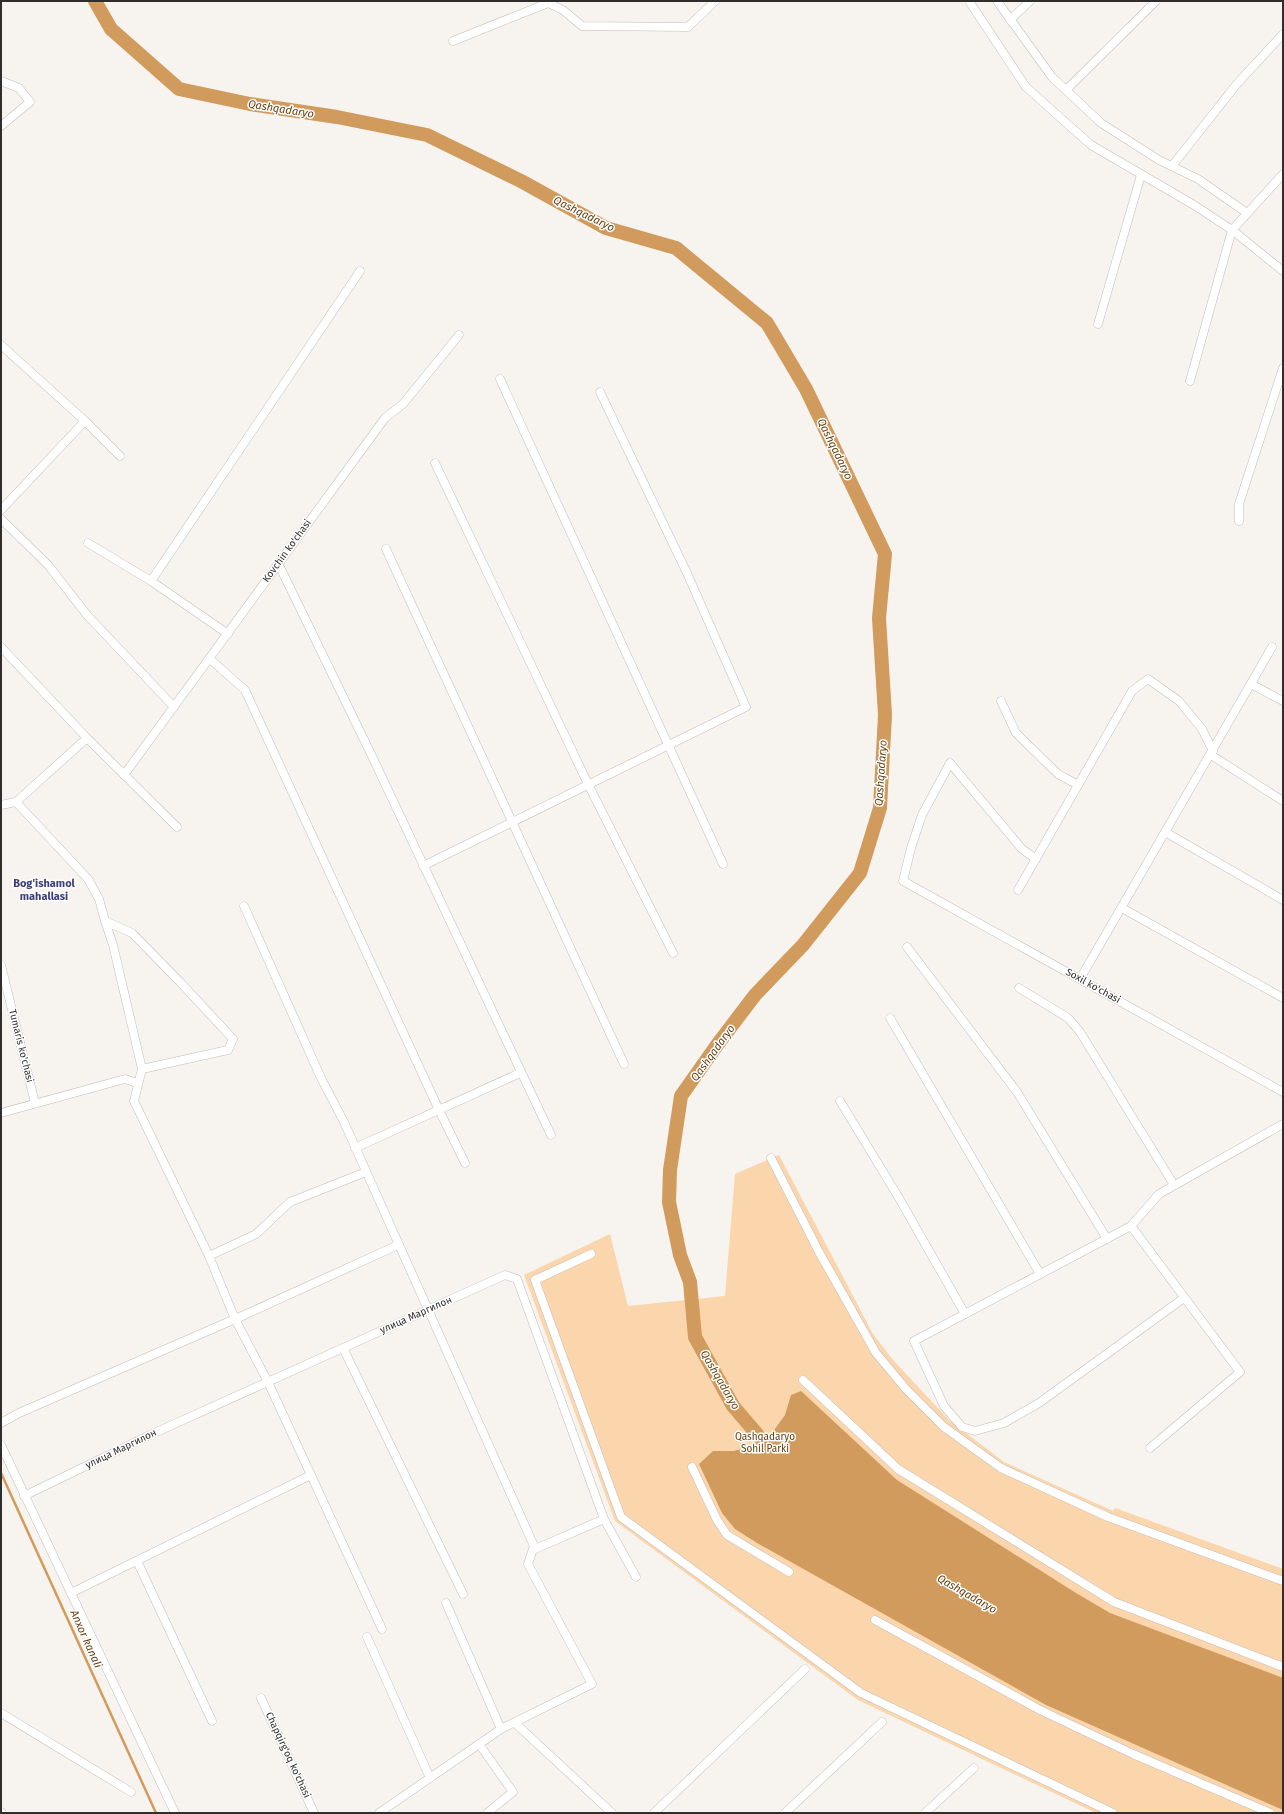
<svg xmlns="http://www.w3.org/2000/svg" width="1284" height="1814" font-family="'Fira Sans',sans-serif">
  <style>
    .green { fill: #fbd5ac }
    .water { fill: #d19b5d }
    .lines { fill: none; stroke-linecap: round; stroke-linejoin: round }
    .stream { stroke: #d19b5d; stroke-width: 2.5 }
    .river { stroke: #d19b5d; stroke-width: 14 }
    .minor-casing { stroke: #c2beba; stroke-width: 9 }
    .minor { stroke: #fff; stroke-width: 8 }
    .labels { text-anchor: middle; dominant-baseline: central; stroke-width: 3; stroke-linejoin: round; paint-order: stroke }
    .street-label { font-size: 10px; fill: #2f2e2c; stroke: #fff }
    .park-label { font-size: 10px; fill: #603c09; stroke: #fff }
    .water-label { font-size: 11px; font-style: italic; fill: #633f0e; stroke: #fff }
    .neighbourhood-label { font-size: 11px; font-weight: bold; fill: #3b3d79; stroke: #fff }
  </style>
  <rect width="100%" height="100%" fill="#f7f3ee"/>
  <path class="green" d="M 779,1155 L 873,1334 L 893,1360 L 950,1421 L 1004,1462 L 1113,1511 L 1115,1508 L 1283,1569 L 1283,1813 L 1096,1813 L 858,1700 L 615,1521 L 524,1275 L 610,1234 L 628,1306 L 725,1296 L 735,1174 Z"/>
  <path class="water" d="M 801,1391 L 897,1480 L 1076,1593 L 1110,1613 L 1283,1678 L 1283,1810 L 1046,1705 L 757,1543 L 735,1529 L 722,1513 L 699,1464 L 713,1451 L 734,1451 L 755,1445 L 772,1433 L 785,1415 L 791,1395 Z"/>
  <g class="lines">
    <path class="stream" d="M 1,1473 L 156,1813"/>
    <path class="river" d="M 95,1 L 111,29 L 179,89 L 250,104 L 337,117 L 427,135 L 521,181 L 606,228 L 676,248 L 767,323 L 806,389 L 885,554 L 879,618 L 885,715 L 880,808 L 860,873 L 803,945 L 755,995 L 717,1045 L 681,1096 L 670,1170 L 669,1202 L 680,1255 L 690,1282 L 695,1337 L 733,1406 L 757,1434 L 771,1456"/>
    <g class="minor-casing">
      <g id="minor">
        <path d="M 969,1 L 1026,87 L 1091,145 L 1194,205 L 1232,230 L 1283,271"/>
        <path d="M 997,1 L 1052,77 L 1101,123 L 1159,160 L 1198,179 L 1247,213"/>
        <path d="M 1010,20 L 1030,1"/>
        <path d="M 453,41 L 548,3 L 563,10 L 582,26 L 688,27 L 715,1"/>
        <path d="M 1,81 L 19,88 L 30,102 L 1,126"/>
        <path d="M 1066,90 L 1156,1"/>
        <path d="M 1172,166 L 1236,85 L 1283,34"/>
        <path d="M 1098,324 L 1141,175"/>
        <path d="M 1,345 L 85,421 L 120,456"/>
        <path d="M 500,379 L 723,864"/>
        <path d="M 1190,381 L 1232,230 L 1283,174"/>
        <path d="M 435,463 L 588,784 L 673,953"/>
        <path d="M 1,510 L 85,421"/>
        <path d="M 1,519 L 48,565 L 87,615 L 174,707"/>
        <path d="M 1239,521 L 1239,504 L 1283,368"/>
        <path d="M 88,543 L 151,581 L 228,634"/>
        <path d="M 386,549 L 624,1064"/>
        <path d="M 278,563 L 370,752 L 551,1135"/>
        <path d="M 151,581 L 360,271"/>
        <path d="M 1,647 L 87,738 L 177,827"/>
        <path d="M 210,659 L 245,690 L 439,1110 L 465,1163"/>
        <path d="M 1251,684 L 1283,701"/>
        <path d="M 1001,701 L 1016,733 L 1058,774 L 1078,785"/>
        <path d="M 1211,755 L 1283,801"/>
        <path d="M 124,775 L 385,418 L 403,404 L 459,335"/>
        <path d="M 16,802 L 88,879 L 99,899 L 105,921 L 132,933 L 180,982 L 233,1039 L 228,1050 L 142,1069"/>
        <path d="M 1,805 L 16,802 L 87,738"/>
        <path d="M 1165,832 L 1283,900"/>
        <path d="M 1036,859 L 1022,849 L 950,763 L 922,815 L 911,848 L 903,881 L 1283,1092"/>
        <path d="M 423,866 L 746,707 L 687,573 L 600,392"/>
        <path d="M 1018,890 L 1132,691 L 1148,679 L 1179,701 L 1202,729 L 1213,751"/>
        <path d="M 244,906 L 321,1078 L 344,1122 L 534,1546 L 528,1564 L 592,1684 L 501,1729 L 379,1813"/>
        <path d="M 1122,908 L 1283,998"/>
        <path d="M 105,921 L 113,945 L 142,1069 L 134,1101 L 209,1256 L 235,1319 L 268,1382 L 382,1629"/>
        <path d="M 907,947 L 1017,1092 L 1107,1239"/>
        <path d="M 1,965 L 35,1103"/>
        <path d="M 1080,979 L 1272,647"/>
        <path d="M 1019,988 L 1068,1018 L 1080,1032 L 1174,1185"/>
        <path d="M 890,1018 L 1040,1274"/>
        <path d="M 840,1101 L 899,1198 L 965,1314"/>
        <path d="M 1,1113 L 125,1079 L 137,1083"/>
        <path d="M 355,1148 L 520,1073"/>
        <path d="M 771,1158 L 819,1252 L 876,1353 L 906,1389 L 944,1427 L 1001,1468 L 1108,1517 L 1283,1581"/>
        <path d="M 1131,1226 L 1240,1372 L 1150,1448"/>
        <path d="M 591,1254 L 535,1280 L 621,1517 L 861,1693 L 1113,1813"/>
        <path d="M 209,1256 L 256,1234 L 290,1202 L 366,1172"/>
        <path d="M 1184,1298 L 1039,1403 L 1004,1423 L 975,1431 L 962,1427 L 944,1406 L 914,1341 L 1131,1226 L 1159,1194 L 1283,1124"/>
        <path d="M 343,1348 L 463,1594"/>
        <path d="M 803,1380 L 898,1469 L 1114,1602 L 1283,1667"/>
        <path d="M 1,1423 L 19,1413 L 242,1316 L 398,1245"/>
        <path d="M 1,1445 L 175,1813"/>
        <path d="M 692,1467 L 717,1520 L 727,1535 L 789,1572"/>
        <path d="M 24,1496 L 150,1435 L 505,1275 L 517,1279 L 604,1519 L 636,1577"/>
        <path d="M 533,1550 L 604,1519"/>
        <path d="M 137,1561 L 212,1721"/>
        <path d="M 71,1593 L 311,1475"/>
        <path d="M 446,1603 L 501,1729"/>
        <path d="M 875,1620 L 1042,1711 L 1133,1754 L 1270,1813"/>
        <path d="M 367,1637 L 430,1778"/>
        <path d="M 261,1698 L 314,1813"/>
        <path d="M 1,1713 L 131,1792"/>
        <path d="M 515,1723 L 612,1813"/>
        <path d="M 479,1744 L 513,1792 L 487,1813"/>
        <path d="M 1,1812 L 2,1813"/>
        <path d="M 654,1813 L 805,1669"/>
        <path d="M 785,1813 L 882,1722"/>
        <path d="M 925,1813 L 974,1768"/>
      </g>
    </g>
    <use href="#minor" class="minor"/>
  </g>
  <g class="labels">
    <g class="street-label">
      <text transform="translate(287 551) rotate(-54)">Kovchin ko'chasi</text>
      <text transform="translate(1093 986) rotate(29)">Soxil ko'chasi</text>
      <text transform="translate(21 1046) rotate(76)">Tumaris ko'chasi</text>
      <text transform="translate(416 1315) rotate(-24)">улица Маргилон</text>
      <text transform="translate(121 1449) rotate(-26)">улица Маргилон</text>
      <text transform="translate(288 1755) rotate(65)">Chapqirg'oq ko'chasi</text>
    </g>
    <g class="park-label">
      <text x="765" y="1437">Qashqadaryo<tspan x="765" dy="12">Sohil Parki</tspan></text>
    </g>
    <g class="water-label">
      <text transform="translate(281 109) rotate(9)">Qashqadaryo</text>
      <text transform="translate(584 214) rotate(26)">Qashqadaryo</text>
      <text transform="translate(835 449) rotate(64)">Qashqadaryo</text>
      <text transform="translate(881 773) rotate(-86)">Qashqadaryo</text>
      <text transform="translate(713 1053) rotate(-54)">Qashqadaryo</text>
      <text transform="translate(720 1380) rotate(60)">Qashqadaryo</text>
      <text transform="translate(967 1594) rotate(30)">Qashqadaryo</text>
      <text transform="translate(86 1639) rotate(66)">Anxor kanali</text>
    </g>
    <g class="neighbourhood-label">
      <text x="44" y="883">Bog'ishamol<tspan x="44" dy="13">mahallasi</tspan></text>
    </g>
  </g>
  <rect width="1284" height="1814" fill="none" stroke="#2f2e2c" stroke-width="4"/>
</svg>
